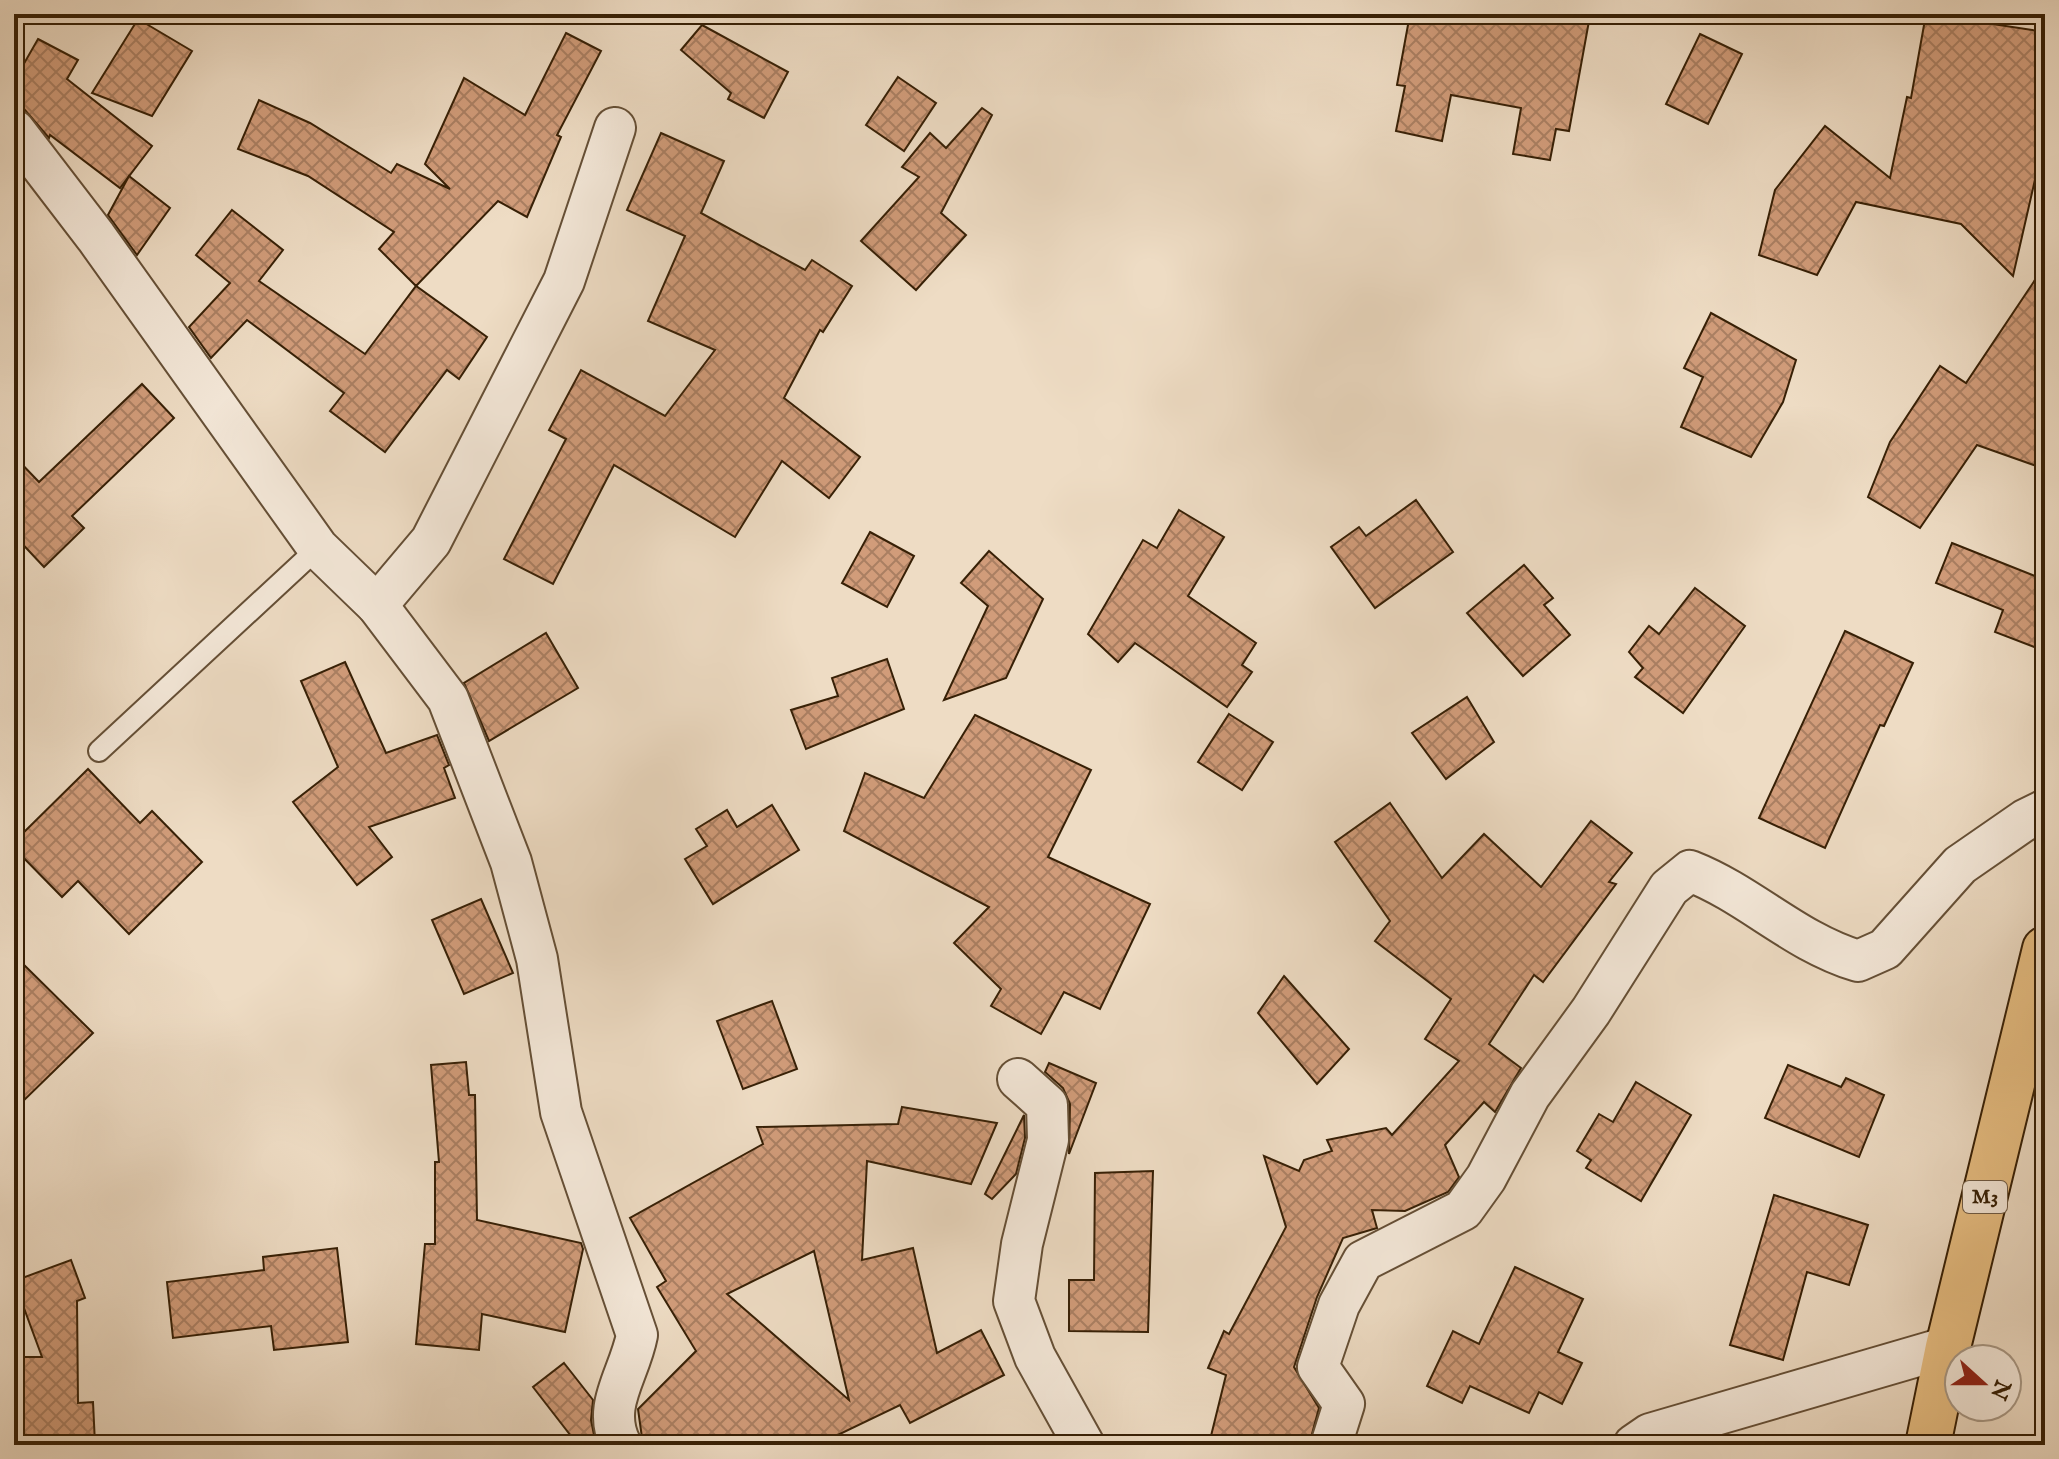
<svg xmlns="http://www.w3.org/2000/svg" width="2059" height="1459" font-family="'IM FELL English',serif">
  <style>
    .building { fill: url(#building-cross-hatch); stroke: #372006; stroke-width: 2; fill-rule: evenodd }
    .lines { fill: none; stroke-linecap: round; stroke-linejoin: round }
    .service-casing { stroke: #654f36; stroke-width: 24 }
    .minor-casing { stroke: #654f36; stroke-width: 44 }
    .trunk-casing { stroke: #372006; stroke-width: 48 }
    .service { stroke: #f4e8d9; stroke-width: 20 }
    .minor { stroke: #f4e8d9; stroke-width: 40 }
    .trunk { stroke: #e7be82; stroke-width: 44 }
    .labels { text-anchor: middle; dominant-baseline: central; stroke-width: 7; stroke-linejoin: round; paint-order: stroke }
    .shield { fill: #f4e8d9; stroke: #705c45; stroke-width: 2 }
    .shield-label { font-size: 20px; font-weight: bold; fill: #372006 }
  </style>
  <defs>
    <pattern id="building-cross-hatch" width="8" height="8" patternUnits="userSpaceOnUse" patternTransform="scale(2)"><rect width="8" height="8" fill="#d19c7a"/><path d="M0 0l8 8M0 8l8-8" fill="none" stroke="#aa7f62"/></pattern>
  </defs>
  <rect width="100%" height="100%" fill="#eedcc4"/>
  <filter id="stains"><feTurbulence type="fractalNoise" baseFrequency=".0025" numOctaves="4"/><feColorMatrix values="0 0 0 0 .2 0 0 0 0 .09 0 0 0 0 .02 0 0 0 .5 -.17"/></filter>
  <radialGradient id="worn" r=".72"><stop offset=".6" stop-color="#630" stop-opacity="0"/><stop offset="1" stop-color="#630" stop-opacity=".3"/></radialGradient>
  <g class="building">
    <path d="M 1410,14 L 1554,14 L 1589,21 L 1569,131 L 1556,129 L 1550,160 L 1513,154 L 1521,108 L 1451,95 L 1442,141 L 1396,131 L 1405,86 L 1397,85 Z"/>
    <path d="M 1926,14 L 2045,32 L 2045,163 L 2039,162 L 2013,276 L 1961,224 L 1856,202 L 1817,275 L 1759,255 L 1775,190 L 1825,126 L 1890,178 L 1907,97 L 1911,98 Z"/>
    <path d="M 138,19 L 192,51 L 152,116 L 92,93 Z"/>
    <path d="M 702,25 L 788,72 L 764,118 L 728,99 L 731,93 L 681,50 Z"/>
    <path d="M 566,33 L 601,51 L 557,135 L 561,137 L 527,217 L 498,201 L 416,286 L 379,249 L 394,232 L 308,176 L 238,149 L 259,100 L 310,123 L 391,173 L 397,164 L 450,189 L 425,164 L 464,78 L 525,115 Z"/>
    <path d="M 1700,34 L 1742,54 L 1708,124 L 1666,104 Z"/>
    <path d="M 38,39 L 78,60 L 67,79 L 152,146 L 120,188 L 50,135 L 49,138 L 24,109 L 14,107 L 14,81 Z"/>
    <path d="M 898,77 L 936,103 L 904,151 L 866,125 Z"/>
    <path d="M 982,108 L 992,115 L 941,213 L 966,235 L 916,290 L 861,241 L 919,177 L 902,167 L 930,133 L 946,148 Z"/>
    <path d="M 661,133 L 724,161 L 701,213 L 805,270 L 812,260 L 852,286 L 823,332 L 820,330 L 784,398 L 860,457 L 829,498 L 782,461 L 735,537 L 614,465 L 553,584 L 504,559 L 566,439 L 549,430 L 581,370 L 665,416 L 715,350 L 648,321 L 685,236 L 627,210 Z"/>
    <path d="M 129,176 L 170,208 L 137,255 L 108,215 Z"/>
    <path d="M 232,210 L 283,250 L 259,281 L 365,354 L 416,286 L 487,337 L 459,379 L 447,370 L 385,452 L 330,411 L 344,393 L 247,320 L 211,358 L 189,327 L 230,283 L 196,255 Z"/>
    <path d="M 2045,265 L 2045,469 L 1977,445 L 1920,528 L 1868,497 L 1890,442 L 1940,366 L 1966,383 Z"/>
    <path d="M 1711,313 L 1796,360 L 1783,402 L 1751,457 L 1681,427 L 1703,377 L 1684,368 Z"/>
    <path d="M 142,384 L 174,418 L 72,516 L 84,528 L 44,567 L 14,535 L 14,456 L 39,482 Z"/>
    <path d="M 1416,500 L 1453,552 L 1375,608 L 1331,547 L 1359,527 L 1366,536 Z"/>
    <path d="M 1179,510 L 1224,537 L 1188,596 L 1256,643 L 1242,665 L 1252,672 L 1227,707 L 1135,643 L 1118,662 L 1088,634 L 1143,540 L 1157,548 Z"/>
    <path d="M 870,532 L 914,556 L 887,607 L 842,583 Z"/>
    <path d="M 1952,543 L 2045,580 L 2045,651 L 1995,632 L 2003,610 L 1936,583 Z"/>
    <path d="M 989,551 L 1043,599 L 1006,678 L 944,700 L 988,606 L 961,583 Z"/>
    <path d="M 1524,565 L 1553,598 L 1544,605 L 1570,635 L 1523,676 L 1467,613 Z"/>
    <path d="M 1695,588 L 1745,626 L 1683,713 L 1635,677 L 1643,668 L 1629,652 L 1649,626 L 1659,634 Z"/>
    <path d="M 1845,631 L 1913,663 L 1884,726 L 1880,725 L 1825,848 L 1759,818 Z"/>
    <path d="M 546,633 L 578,688 L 489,741 L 464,683 Z"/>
    <path d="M 887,659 L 904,709 L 806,749 L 791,710 L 838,696 L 832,678 Z"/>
    <path d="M 345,662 L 386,753 L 437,735 L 449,765 L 444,768 L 455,798 L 369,827 L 392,857 L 357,885 L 293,802 L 338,767 L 301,681 Z"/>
    <path d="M 1467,697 L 1494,742 L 1446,779 L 1412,733 Z"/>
    <path d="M 1229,714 L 1273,742 L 1242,790 L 1198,762 Z"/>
    <path d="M 975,715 L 1091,770 L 1048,857 L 1150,904 L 1100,1009 L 1064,992 L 1041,1034 L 991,1006 L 1001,989 L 954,943 L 989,907 L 844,831 L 865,773 L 924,798 Z"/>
    <path d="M 88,769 L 140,823 L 152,811 L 202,862 L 129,934 L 78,881 L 62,897 L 14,848 L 14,842 Z"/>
    <path d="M 1390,803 L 1442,878 L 1484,834 L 1541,887 L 1591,821 L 1632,853 L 1609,882 L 1616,884 L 1543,982 L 1534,975 L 1489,1044 L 1521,1068 L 1495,1112 L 1484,1102 L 1445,1145 L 1459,1177 L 1448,1192 L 1405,1211 L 1372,1210 L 1377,1228 L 1343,1238 L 1317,1297 L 1294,1367 L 1319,1408 L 1309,1445 L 1232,1445 L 1210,1440 L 1226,1375 L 1208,1368 L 1224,1331 L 1229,1334 L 1286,1227 L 1264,1156 L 1299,1171 L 1304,1160 L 1332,1151 L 1327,1140 L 1386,1128 L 1392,1135 L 1459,1061 L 1425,1039 L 1451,999 L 1375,941 L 1390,921 L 1335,842 Z"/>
    <path d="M 772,805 L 799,850 L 713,904 L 685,859 L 707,846 L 696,829 L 727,810 L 737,827 Z"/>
    <path d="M 481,899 L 513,973 L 464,994 L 432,920 Z"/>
    <path d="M 14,955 L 93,1033 L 14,1110 Z"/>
    <path d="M 1284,976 L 1349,1049 L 1317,1084 L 1258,1013 Z"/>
    <path d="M 772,1001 L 797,1069 L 743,1089 L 717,1021 Z"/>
    <path d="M 466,1062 L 469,1095 L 475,1095 L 477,1220 L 581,1243 L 583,1249 L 565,1332 L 482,1314 L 479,1350 L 416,1344 L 425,1244 L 435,1244 L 435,1162 L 439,1162 L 431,1065 Z"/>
    <path d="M 1049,1063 L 1096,1083 L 1069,1154 L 1070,1104 L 1063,1088 L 1045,1072 Z"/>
    <path d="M 1788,1065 L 1841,1087 L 1846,1078 L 1884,1095 L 1859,1157 L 1765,1118 Z"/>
    <path d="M 1636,1082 L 1691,1115 L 1641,1201 L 1586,1168 L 1591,1160 L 1577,1151 L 1599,1114 L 1613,1122 Z"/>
    <path d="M 902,1107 L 997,1123 L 971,1184 L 867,1161 L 862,1260 L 913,1248 L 937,1353 L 981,1330 L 1004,1375 L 910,1423 L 900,1405 L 817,1445 L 643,1445 L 638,1409 L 696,1351 L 657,1287 L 666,1281 L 630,1218 L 763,1144 L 757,1127 L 898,1124 ZM 814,1251 L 849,1400 L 727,1294 Z"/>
    <path d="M 1024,1115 L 1025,1138 L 1016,1174 L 992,1199 L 985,1194 Z"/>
    <path d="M 1153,1171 L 1148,1332 L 1069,1331 L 1069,1280 L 1094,1280 L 1095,1173 Z"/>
    <path d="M 1774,1195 L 1868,1225 L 1849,1285 L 1807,1272 L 1783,1360 L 1730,1345 Z"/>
    <path d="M 337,1248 L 348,1342 L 274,1350 L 271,1326 L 173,1338 L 167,1282 L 264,1270 L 263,1257 Z"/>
    <path d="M 71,1260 L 85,1298 L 77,1301 L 78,1403 L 93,1402 L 95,1444 L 22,1445 L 19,1357 L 42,1357 L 14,1281 Z"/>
    <path d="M 1515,1267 L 1583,1299 L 1558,1352 L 1582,1363 L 1562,1404 L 1539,1392 L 1529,1413 L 1470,1386 L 1462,1403 L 1427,1386 L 1453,1331 L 1479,1344 Z"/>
    <path d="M 564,1363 L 593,1400 L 591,1420 L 596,1445 L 578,1445 L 533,1387 Z"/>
  </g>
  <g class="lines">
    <g class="service-casing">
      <path id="service" d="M 99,751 L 318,548"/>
    </g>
    <g class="minor-casing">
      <g id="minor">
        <path d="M 14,130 L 96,237 L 318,548 L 377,605 L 448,699 L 511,862 L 537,959 L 561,1112 L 637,1335 C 629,1376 601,1406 621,1445"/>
        <path d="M 377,605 L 431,541 L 564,281 L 615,128"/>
        <path d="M 1018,1079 L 1047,1105 L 1048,1140 L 1022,1244 L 1014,1301 L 1035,1357 L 1084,1445"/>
        <path d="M 1331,1445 L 1344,1404 L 1318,1367 L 1339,1305 L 1363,1261 L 1463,1210 L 1486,1178 L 1530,1095 L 1591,1011 L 1669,888 L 1690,871 C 1751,895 1793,941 1858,961 L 1885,949 L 1960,865 L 2025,820 L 2045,810"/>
        <path d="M 1634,1445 L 1650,1434 L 1948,1347"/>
      </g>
    </g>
    <g class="trunk-casing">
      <path id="trunk" d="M 1928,1445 L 1948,1347 L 2045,949"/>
    </g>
    <use href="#service" class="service"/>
    <use href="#minor" class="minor"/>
    <use href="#trunk" class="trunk"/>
  </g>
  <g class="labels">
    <rect class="shield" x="1963" y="1181" width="44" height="32" rx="6"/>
    <g class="shield-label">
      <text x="1985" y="1197">M3</text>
    </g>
  </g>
  <rect width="2059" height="1459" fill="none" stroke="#eedcc4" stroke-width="48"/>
  <rect x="16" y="16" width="2027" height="1427" fill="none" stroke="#372006" stroke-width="4"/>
  <rect x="24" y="24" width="2011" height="1411" fill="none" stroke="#372006" stroke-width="2"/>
  <g transform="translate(1983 1383) rotate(111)"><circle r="38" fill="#f4e8d9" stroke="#a89885" stroke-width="2"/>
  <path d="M0-6L14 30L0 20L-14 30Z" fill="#8f2418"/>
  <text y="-12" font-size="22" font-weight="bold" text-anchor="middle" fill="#372006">N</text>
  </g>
  <rect width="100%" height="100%" filter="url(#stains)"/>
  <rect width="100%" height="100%" fill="url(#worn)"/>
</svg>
